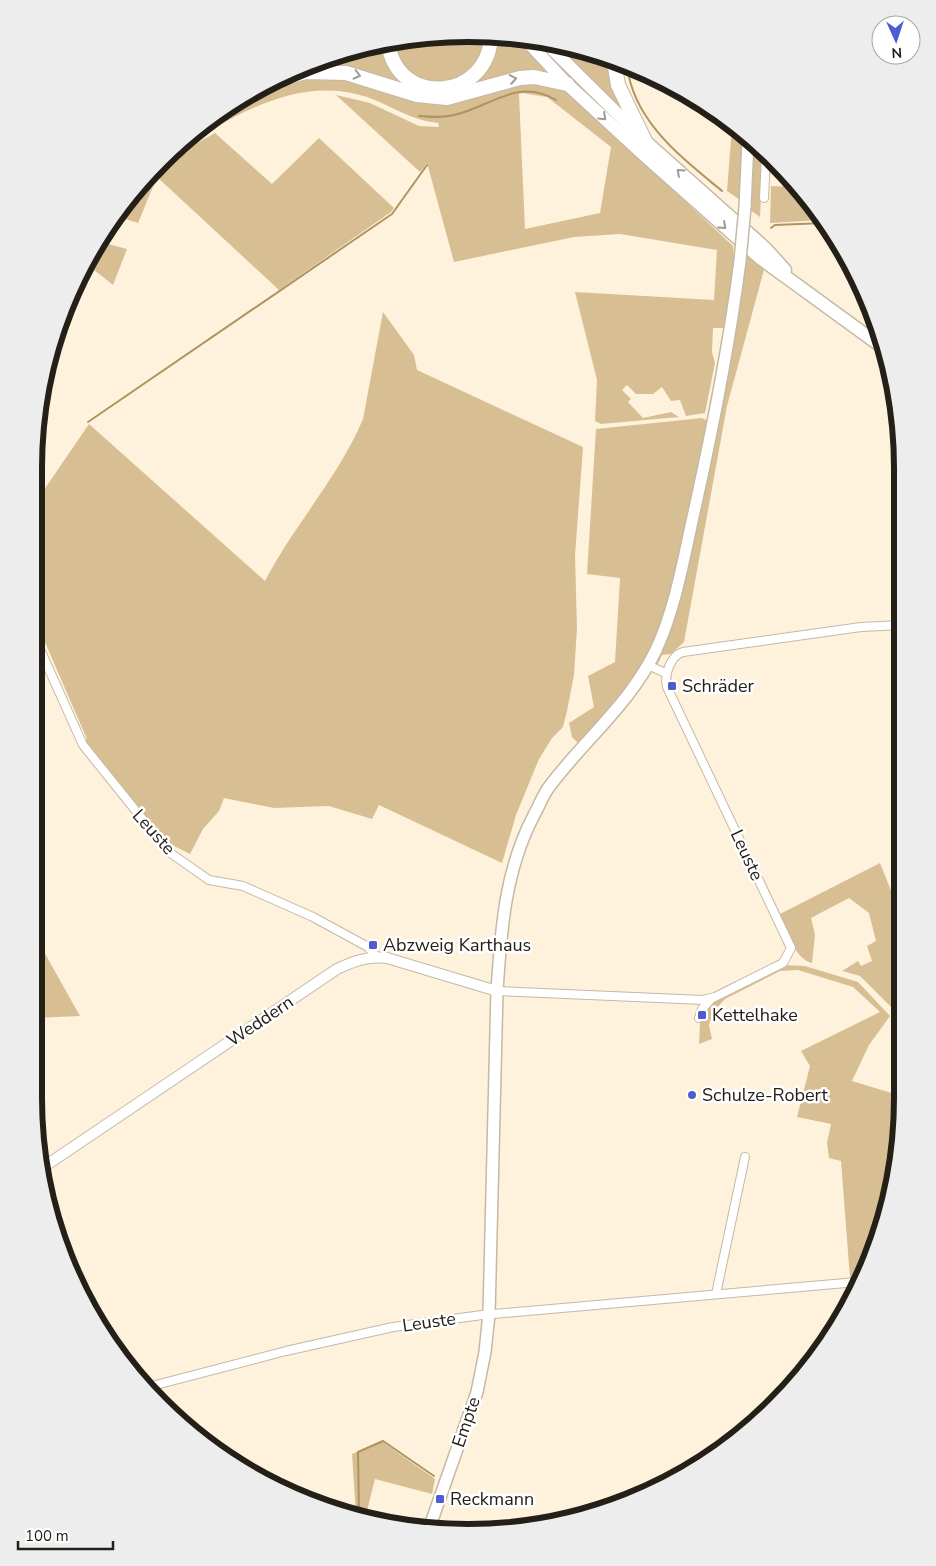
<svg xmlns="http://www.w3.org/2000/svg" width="936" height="1566" font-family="'Nunito Sans',sans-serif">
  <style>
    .green { fill: #d7bf93; fill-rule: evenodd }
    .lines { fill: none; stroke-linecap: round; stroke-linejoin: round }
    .stream { stroke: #b0945f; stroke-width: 2 }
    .minor-casing { stroke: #c4b9a5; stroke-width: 10 }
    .tertiary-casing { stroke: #c4b9a5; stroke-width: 12 }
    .secondary-casing { stroke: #c4b9a5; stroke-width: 14 }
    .trunk-casing { stroke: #c4b9a5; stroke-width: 15 }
    .motorway-casing { stroke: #c4b9a5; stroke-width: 16 }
    .minor { stroke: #fff; stroke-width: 8 }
    .tertiary { stroke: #fff; stroke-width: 10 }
    .secondary { stroke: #fff; stroke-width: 11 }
    .trunk { stroke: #fff; stroke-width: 12 }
    .motorway { stroke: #fff; stroke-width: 14 }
    .secondary-bridge-casing { stroke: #c4b9a5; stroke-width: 14; stroke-linecap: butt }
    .secondary-bridge { stroke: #fff; stroke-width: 11 }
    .oneway { stroke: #9c9b97 }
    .poi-dot { fill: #4c5cd1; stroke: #fff; stroke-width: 2 }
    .labels { text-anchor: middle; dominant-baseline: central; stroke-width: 5; stroke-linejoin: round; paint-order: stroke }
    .poi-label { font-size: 18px; fill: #242018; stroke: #fff; text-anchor: start }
    .street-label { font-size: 18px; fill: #242018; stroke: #fff }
    .rim { fill: none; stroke: #242018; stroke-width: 6 }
  </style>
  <rect width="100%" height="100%" fill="#fef2dd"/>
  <g class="green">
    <path d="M 468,34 L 486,36 C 484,73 442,97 412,73 C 408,70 402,67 400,63 C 396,57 395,48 392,41 Z"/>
    <path d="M 494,36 L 518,39 L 552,74 L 449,94 L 302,67 L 384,42 L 398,74 L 459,88 Z"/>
    <path d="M 553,42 L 610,60 L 625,116 Z"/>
    <path d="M 333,75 L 414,98 L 541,82 L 567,91 L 733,246 L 734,256 L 725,328 L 713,328 L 712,352 L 715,363 L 705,413 L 686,416 L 680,400 L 671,401 L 662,387 L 653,394 L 636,394 L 627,385 L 622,390 L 631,399 L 628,402 L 643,418 L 671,412 L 679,417 L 601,424 L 595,421 L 597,380 L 575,292 L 714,300 L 717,250 L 620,234 L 574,237 L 454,262 L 427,163 L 420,172 L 336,95 L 370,103 L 419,126 L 439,127 L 438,123 C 404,119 387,101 356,94 C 287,78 226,122 169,154 C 203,126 239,91 284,81 C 300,78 317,77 333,75 ZM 522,93 L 547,97 L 611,147 L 600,213 L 525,229 L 519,94 Z"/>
    <path d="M 732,127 L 745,138 L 742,201 L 727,191 Z"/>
    <path d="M 215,133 L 272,184 L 319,138 L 394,208 L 391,212 L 279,290 L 157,177 L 138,223 L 116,216 L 158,165 Z"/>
    <path d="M 752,144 L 763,154 L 760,217 L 750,210 Z"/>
    <path d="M 771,186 L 798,187 L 822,220 L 770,223 Z"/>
    <path d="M 100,242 L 127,249 L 113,285 L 88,265 Z"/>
    <path d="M 747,251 L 765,266 L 727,406 L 684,642 L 671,654 L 662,655 L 657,666 L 655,661 L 721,412 Z"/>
    <path d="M 383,312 L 414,355 L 417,370 L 583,447 L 575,556 L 577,628 L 574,675 L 567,711 L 563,727 L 552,738 L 539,759 L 516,815 L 502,863 L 379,805 L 372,819 L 329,806 L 274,808 L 224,798 L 219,811 L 203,829 L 190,854 L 168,843 L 89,749 L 84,739 L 87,739 L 34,617 L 35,503 L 89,424 L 265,581 C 294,525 338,478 363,419 Z"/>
    <path d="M 702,418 L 706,420 L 710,429 L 671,595 L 661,628 L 636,678 L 581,741 L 577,742 L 572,737 L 569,723 L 594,707 L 588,676 L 615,662 L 620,578 L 587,574 L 596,429 Z"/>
    <path d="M 880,863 L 898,908 L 901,908 L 901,1011 L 895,1011 L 860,976 L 842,971 L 858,961 L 861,966 L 872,961 L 867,946 L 876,941 L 869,913 L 849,898 L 811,918 L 815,935 L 812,963 C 794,959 787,929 780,914 Z"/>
    <path d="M 34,950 L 43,950 L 80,1016 L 34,1018 Z"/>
    <path d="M 783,965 L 805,966 L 858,982 L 890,1016 L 869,1045 L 852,1081 L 895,1094 L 901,1102 L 901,1127 L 879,1238 L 860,1277 L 850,1278 L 841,1161 L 829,1158 L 827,1143 L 831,1124 L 797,1117 L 810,1066 L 801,1051 L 880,1012 L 853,987 L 798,970 L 780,971 L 725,999 L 713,1012 L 709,1025 L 712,1039 L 699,1044 L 700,1023 L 710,1003 Z"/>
    <path d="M 381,1441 L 435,1479 L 432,1494 L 375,1479 L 366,1515 L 356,1514 L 352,1454 Z"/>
  </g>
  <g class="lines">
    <g class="stream">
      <path d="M 627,65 C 633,121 681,157 722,191"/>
      <path d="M 419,116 C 431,117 442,118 454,115 C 491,107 517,77 556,100"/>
      <path d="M 771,228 L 775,225 L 824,223"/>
      <path d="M 88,422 L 392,214 L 427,165"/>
      <path d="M 359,1514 L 358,1452 L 383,1441 L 434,1476"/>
    </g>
    <g class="minor-casing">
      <g id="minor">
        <path d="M 764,198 L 766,156"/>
        <path d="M 34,636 L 83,745 L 169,852 L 209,880 L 243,886 L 313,917 L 368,947 L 377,957"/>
        <path d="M 648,665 L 665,673"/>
        <path d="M 497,991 L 703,1000 L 715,997 L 783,963 L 791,948 L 667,687 C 664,675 670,656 683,652 L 861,627 L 901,625"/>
        <path d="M 699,1018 L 702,1009 L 711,999"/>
        <path d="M 716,1294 L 745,1157"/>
        <path d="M 148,1387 L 286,1351 L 393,1327 L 482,1315 L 857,1282"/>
      </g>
    </g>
    <g class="tertiary-casing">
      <path id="tertiary" d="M 45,1166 L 337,969 C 354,961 368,956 387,958 L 497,991"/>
    </g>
    <g class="secondary-casing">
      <g id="secondary">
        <path d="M 745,207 L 748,141"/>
        <path d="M 430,1526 L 477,1392 L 485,1352 L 489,1314 L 497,991 C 501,929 505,870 534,815 C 539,806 543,795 549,787 C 584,740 630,704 656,650 C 675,609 683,562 693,517 C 712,432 729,347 740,261"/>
      </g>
    </g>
    <g class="trunk-casing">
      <g id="trunk">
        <path d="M 525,39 L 567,84 L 644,155 L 760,258 L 885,349"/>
        <path d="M 544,41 L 645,141 L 765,248 L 785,270"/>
      </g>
    </g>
    <g class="motorway-casing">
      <g id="motorway">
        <path d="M 388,42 C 396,108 488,102 491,36"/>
        <path d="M 614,61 L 618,85 L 645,141"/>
        <path d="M 275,81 L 305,72 L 346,73 L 417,95 L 447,98 L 520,78 L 534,77 L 567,84"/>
      </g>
    </g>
    <use href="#minor" class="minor"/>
    <use href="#tertiary" class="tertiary"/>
    <use href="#secondary" class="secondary"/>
    <use href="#trunk" class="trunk"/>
    <use href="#motorway" class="motorway"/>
    <g class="secondary-bridge-casing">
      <path id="secondary-bridge" d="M 740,261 L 745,207"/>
    </g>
    <use href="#secondary-bridge" class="secondary-bridge"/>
  </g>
  <defs><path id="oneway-chevron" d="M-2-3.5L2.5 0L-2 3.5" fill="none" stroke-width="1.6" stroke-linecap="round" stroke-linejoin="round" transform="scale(1.25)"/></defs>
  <g class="oneway">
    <use href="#oneway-chevron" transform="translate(357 75) rotate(14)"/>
    <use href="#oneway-chevron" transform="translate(513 79) rotate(-10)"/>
    <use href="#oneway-chevron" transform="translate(603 117) rotate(43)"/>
    <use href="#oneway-chevron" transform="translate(680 172) rotate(-138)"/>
    <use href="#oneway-chevron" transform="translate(723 226) rotate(42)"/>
  </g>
  <g class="poi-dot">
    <rect x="667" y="681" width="10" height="10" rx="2.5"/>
    <rect x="368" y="940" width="10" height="10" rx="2.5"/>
    <rect x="697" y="1010" width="10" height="10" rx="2.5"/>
    <circle cx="692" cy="1095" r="5"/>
    <rect x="435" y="1494" width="10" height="10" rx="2.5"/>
  </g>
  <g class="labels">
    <g class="poi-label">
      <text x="682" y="686">Schräder</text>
      <text x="383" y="945">Abzweig Karthaus</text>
      <text x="712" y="1015">Kettelhake</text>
      <text x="702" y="1095">Schulze-Robert</text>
      <text x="450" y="1499">Reckmann</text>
    </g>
    <g class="street-label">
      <text transform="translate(154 832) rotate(48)">Leuste</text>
      <text transform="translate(747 855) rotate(65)">Leuste</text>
      <text transform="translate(260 1021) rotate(-34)">Weddern</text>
      <text transform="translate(429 1322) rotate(-8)">Leuste</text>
      <text transform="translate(466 1422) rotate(-71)">Empte</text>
    </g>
  </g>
  <path d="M0 0H936V1566H0ZM468 42H468A426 426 0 0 1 894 468V1098A426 426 0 0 1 468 1524H468A426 426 0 0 1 42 1098V468A426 426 0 0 1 468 42Z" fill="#ededed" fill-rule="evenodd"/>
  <path class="rim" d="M468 42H468A426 426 0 0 1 894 468V1098A426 426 0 0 1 468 1524H468A426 426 0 0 1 42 1098V468A426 426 0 0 1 468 42Z"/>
  <g transform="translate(896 40) rotate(177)"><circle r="24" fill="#ffffff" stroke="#a7a6a3"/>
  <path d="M0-4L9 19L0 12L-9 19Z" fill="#4c5cd1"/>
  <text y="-8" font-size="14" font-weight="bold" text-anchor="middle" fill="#242018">N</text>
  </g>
  <path d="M18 1541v8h95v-8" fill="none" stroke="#242018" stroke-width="2.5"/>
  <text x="25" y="1541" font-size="15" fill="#242018" stroke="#ffffff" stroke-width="4" paint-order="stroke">100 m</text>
</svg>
